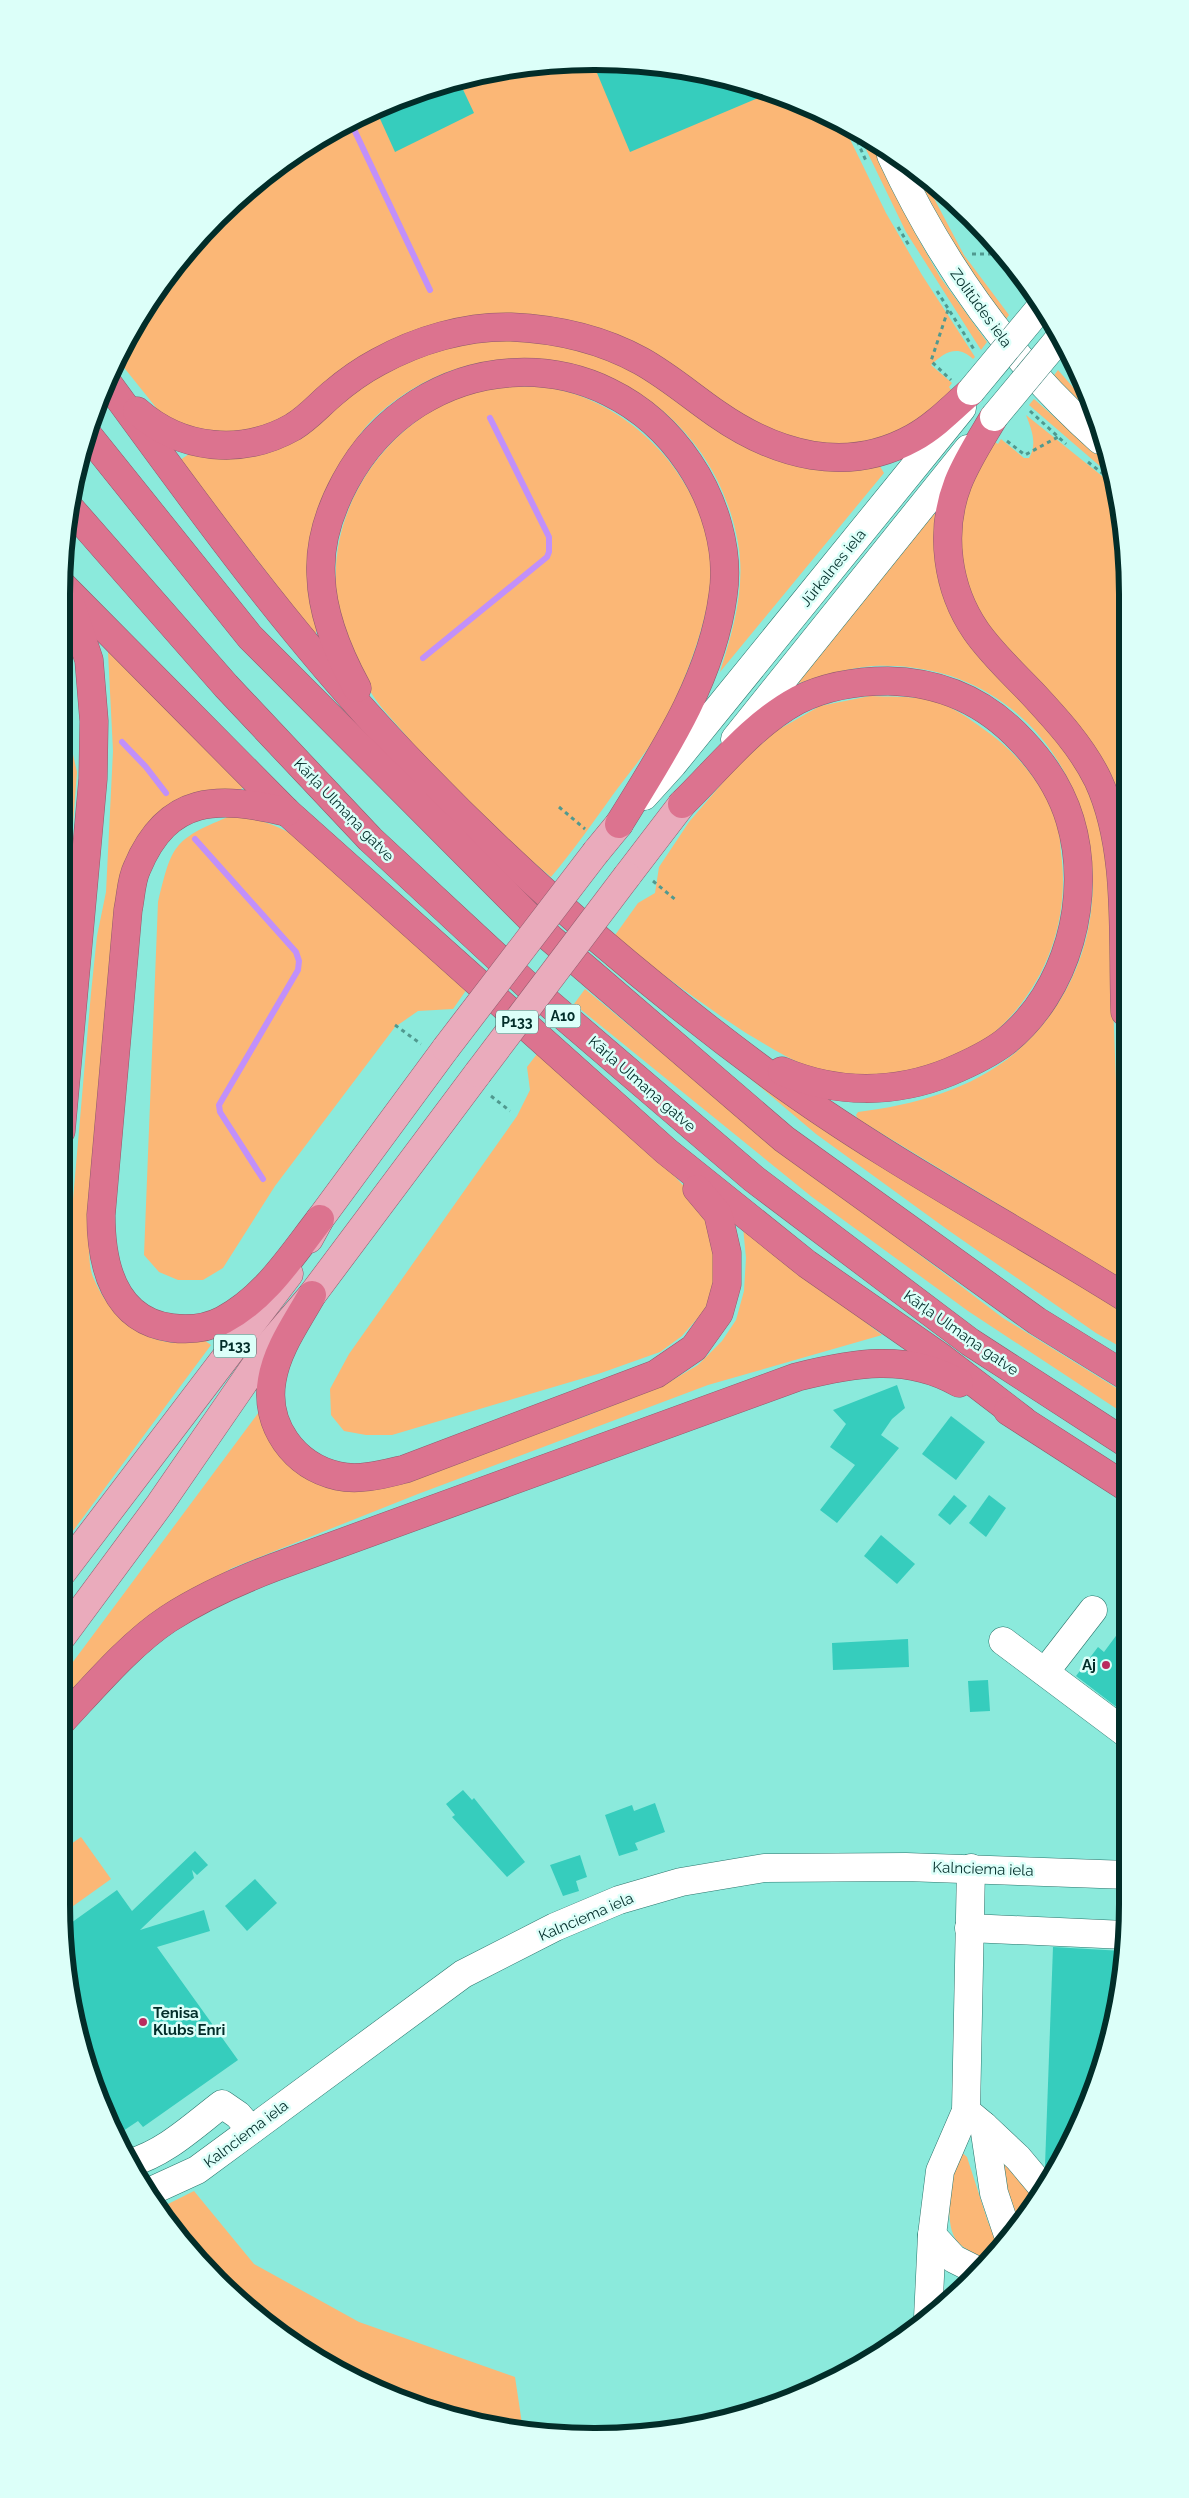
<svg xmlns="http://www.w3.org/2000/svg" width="1189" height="2498" font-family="Raleway,sans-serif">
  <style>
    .green { fill: #fbb776 }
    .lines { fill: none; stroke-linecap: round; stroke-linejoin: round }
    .stream { stroke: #c190fa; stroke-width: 6 }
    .building { fill: #36cdbd }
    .minor-casing { stroke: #2b756c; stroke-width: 29 }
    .major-casing { stroke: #905a6b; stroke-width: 29 }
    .highway-casing { stroke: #905a6b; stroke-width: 29 }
    .path { stroke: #50998f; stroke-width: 3; stroke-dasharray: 4 4; stroke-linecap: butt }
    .minor { stroke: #fff; stroke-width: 28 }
    .major { stroke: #eaabbc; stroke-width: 28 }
    .highway { stroke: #dc738f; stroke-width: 28 }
    .minor-bridge-casing { stroke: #2b756c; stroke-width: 29; stroke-linecap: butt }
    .major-bridge-casing { stroke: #905a6b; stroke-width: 29; stroke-linecap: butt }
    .minor-bridge { stroke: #fff; stroke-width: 28 }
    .major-bridge { stroke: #eaabbc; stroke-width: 28 }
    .poi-dot { fill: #b92c5f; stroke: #dcfff9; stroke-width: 2 }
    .labels { text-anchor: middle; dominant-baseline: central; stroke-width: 5; stroke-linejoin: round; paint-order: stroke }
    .shield { fill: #dcfff9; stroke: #436c67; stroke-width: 1 }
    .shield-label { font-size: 14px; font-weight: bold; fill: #022d29 }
    .street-label { font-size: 15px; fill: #022d29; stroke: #dcfff9 }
    .poi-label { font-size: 15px; font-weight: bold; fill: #022d29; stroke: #dcfff9; text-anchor: end }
    .rim { fill: none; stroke: #022d29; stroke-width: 6 }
  </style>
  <rect width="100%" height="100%" fill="#8beadc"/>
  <g class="green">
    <path d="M 594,61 L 698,71 L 798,102 L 845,129 L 886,213 L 922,275 L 975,357 L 973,359 C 958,344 944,352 931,365 L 952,383 L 949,387 L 952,391 L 927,415 L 894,434 L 846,446 L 793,441 L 507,314 L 297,409 L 268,426 L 235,433 L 204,432 L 162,415 L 118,360 L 151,298 L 217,218 L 298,151 L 390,102 L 457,82 L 490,72 Z"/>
    <path d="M 860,137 L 871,144 L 915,233 L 940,277 L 987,342 L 981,350 L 906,232 Z"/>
    <path d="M 909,165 L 920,172 L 964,255 L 1009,315 L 1004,322 L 979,289 Z"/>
    <path d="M 485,339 L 549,340 L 630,367 L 762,454 L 796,465 L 878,463 L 884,473 L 720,672 C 733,631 746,587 738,543 C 708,371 502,297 373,419 C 358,434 347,454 336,472 L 316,633 L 314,634 L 180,460 L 189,454 L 207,456 L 364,382 L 411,357 Z"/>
    <path d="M 1058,370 L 1092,409 L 1095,419 L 1052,378 Z"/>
    <path d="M 514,386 C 527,387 542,386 555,389 C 597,397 636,423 663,454 C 684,478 705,516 711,548 C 719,594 688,674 668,715 C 654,744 631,770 612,796 C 592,824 573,851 551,877 L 532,861 L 526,860 C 484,818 441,778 403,732 C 392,719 379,706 370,691 C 365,681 361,670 357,660 C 349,640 339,621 337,599 C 326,510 383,426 465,394 C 480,389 498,389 514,386 Z"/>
    <path d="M 1034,399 L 1106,462 L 1109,474 L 1029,405 Z"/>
    <path d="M 1026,415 L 1112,484 L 1123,525 L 1124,822 L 984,626 L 968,590 L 958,544 L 969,483 L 993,441 L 998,444 L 1001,439 L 1024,458 L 1029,458 C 1038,444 1031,428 1026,415 Z"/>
    <path d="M 933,514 L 936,514 L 936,545 L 1084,777 L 1107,845 L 1116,1082 L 1125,1160 L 1126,1282 L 858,1119 L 856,1115 L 858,1112 C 913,1105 971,1090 1015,1053 C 1168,922 1082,656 873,666 C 847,668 822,676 796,684 Z"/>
    <path d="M 108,652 L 112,652 L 246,786 L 241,789 L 213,792 L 156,820 L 88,1235 C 90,1248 88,1265 93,1277 C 112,1323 154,1353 204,1340 L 211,1345 L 61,1547 L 61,1337 L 91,993 L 97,936 L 106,892 L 113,751 Z"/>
    <path d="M 870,696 C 888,697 908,696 925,699 C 948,702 971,720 989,733 C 1016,752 1047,789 1057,822 C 1060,831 1060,843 1061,853 C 1071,925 1042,996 984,1041 C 965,1055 940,1063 917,1069 C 884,1077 848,1081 814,1069 C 790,1060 768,1046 746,1033 C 700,1003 657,970 613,938 L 638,903 L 655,893 L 659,867 L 689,822 L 737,766 L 776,731 L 820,706 Z"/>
    <path d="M 61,702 L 77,772 L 61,978 Z"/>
    <path d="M 228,817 C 255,816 277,825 300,839 L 467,989 L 453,1009 L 418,1011 L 395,1027 L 275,1186 L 223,1268 L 203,1280 L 178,1280 L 159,1272 L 144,1255 L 158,902 C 172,846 172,840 228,817 Z"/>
    <path d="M 609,962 L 1126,1309 L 1126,1350 L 1096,1333 L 948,1230 L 816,1134 L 745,1074 L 606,965 Z"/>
    <path d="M 585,989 L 755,1130 L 1003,1318 L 1126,1394 L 1126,1415 L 968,1311 L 812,1197 L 574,1004 Z"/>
    <path d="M 540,1050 L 668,1169 L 691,1194 L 708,1218 L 713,1237 L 716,1287 L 703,1312 L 682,1336 L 660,1352 L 601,1373 L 392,1435 L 366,1435 L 344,1431 L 331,1415 L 330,1389 L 349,1354 L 517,1116 L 530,1090 L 527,1067 Z"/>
    <path d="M 743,1227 L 882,1335 L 708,1385 L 418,1494 L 232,1568 L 175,1602 L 61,1706 L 61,1678 L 259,1412 C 272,1443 273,1456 303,1476 L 512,1442 L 586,1416 L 666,1384 L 698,1365 L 722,1341 L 736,1320 L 744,1291 L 746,1258 Z"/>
    <path d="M 81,1837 L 111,1879 L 62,1914 L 61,1851 Z"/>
    <path d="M 959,2150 L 967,2157 L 988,2222 L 1001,2248 L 989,2261 C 977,2255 958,2248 953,2234 C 945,2214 952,2169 959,2150 Z"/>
    <path d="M 1007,2162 L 1038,2200 L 1018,2225 L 1007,2190 L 1003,2166 Z"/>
    <path d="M 194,2191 L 254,2264 L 359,2322 L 515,2377 L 523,2430 L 491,2427 L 423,2408 L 328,2365 L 243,2305 L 193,2255 L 160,2208 Z"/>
  </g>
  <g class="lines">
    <g class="stream">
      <path d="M 351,123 L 430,290"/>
      <path d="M 423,658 L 547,557 L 549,552 L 549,537 L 490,418"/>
      <path d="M 61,673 L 68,680"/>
      <path d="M 122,742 L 146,767 L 166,793"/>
      <path d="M 195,839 L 296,952 L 299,961 L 298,970 L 219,1105 L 220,1112 L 263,1179"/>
    </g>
  </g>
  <g class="building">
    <path d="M 592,61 L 698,71 L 770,93 L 630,152 Z"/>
    <path d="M 459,81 L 474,113 L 395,152 L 376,110 L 390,102 Z"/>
    <path d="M 897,1385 L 905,1408 L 892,1419 L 881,1435 L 899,1448 L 837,1523 L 820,1510 L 855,1465 L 830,1447 L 846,1424 L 833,1410 Z"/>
    <path d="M 951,1416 L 985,1442 L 956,1480 L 922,1454 Z"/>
    <path d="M 954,1495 L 967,1506 L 950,1525 L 938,1515 Z"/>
    <path d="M 989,1495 L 1006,1508 L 986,1537 L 969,1523 Z"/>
    <path d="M 881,1535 L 915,1564 L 897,1584 L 864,1556 Z"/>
    <path d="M 1127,1621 L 1127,1715 L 1076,1676 L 1098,1647 L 1104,1652 Z"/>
    <path d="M 908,1639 L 909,1667 L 833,1670 L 832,1643 Z"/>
    <path d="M 988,1680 L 990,1711 L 970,1712 L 968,1681 Z"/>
    <path d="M 463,1790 L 472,1800 L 474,1798 L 525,1862 L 507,1877 L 452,1817 L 455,1815 L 446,1804 Z"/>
    <path d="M 655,1803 L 665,1832 L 635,1843 L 638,1850 L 619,1856 L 605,1815 L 632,1805 L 634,1811 Z"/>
    <path d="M 195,1851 L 208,1865 L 197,1875 L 192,1870 L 194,1878 L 140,1930 L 204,1910 L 210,1931 L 157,1947 L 238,2060 L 143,2127 L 138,2121 L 117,2135 L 90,2075 L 71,2007 L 64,1928 L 117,1890 L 132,1911 Z"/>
    <path d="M 580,1855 L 587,1877 L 576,1881 L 579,1891 L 563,1896 L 550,1865 Z"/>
    <path d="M 255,1879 L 277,1903 L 247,1931 L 225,1906 Z"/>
    <path d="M 1053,1947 L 1123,1951 L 1117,2008 L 1087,2107 L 1052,2174 L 1045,2166 Z"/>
  </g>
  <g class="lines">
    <g class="minor-casing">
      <g id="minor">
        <path d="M 891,155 C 942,265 1010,360 1100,440"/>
        <path d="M 735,739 L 968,449"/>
        <path d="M 644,796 L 673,764 L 962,408"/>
        <path d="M 1003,1641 L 1127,1734"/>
        <path d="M 1045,1672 L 1093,1610"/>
        <path d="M 969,1928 L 1125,1935"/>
        <path d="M 966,2111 L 984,2126 L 994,2193 L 1009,2238"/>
        <path d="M 984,2126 L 1018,2158 L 1044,2189"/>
        <path d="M 130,2163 C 165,2153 192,2127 222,2104 L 238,2115 L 251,2130"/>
        <path d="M 149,2192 L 197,2170 L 463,1974 L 555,1927 L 619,1900 L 681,1882 L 764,1868 L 906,1867 L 1128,1875"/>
        <path d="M 932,2235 L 954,2259 L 978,2271"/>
        <path d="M 928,2318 L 932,2235 L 940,2171 L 966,2111 L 971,1868"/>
      </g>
    </g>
    <g class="major-casing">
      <g id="major">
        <path d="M 596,852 L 619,824"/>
        <path d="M 627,876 L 682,804"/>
        <path d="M 309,1239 L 320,1219 L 446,1048"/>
        <path d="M 61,1574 L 289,1274"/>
        <path d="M 61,1638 L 160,1504 L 271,1343 L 312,1295 L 478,1073"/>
      </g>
    </g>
    <g class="highway-casing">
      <g id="highway">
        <path d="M 107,382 C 194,501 281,622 382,731 C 500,859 632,974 772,1077 C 884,1159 1008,1224 1126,1298"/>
        <path d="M 137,411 C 181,450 242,456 293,427 C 308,418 319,405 332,394 C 346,382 361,371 378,362 C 418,340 465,326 511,327 C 556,329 601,339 641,361 C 668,376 691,396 717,414 C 776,455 846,475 913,438 C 935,426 953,407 971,391"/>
        <path d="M 994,417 C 981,439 967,460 958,483 C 939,532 947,589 976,631 C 992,654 1013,673 1032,693 C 1057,720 1082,747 1098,780 C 1130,849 1122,937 1125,1012"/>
        <path d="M 88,435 L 250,637 L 550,938 L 784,1139 L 1037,1321 L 1126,1376"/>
        <path d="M 70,508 L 226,686 L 370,839 L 525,983 L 754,1179 L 970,1342 L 1126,1443"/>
        <path d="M 62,585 L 287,812 L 666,1151 L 807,1264 L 942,1358 L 1023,1420"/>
        <path d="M 357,688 C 339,655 322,614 321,576 C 319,544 330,510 345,482 C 418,346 602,333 689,463 C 714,500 730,550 723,595 C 712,679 663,753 619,824"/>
        <path d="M 682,804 C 718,769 753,724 798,700 C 826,686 857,681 888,681 C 941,682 986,702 1022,741 C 1043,763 1061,790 1070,820 C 1093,896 1068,992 1005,1042 C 988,1055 968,1064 949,1072 C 895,1094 836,1094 782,1071"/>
        <path d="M 287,812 C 218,796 168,794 137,868 C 131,880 131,896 128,910 L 101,1215 C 101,1265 114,1321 172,1328 C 189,1330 208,1328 223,1320 C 265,1298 292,1255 320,1219"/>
        <path d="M 61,1131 L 93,779 L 94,721 L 89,660 L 67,594"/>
        <path d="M 312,1295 C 297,1322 277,1349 272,1380 C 264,1425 294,1466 338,1476 C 360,1481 384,1474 405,1469 L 656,1374 L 694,1348 L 719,1313 L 727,1284 L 727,1253 L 718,1214 L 697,1189"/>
        <path d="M 1008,1411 L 1126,1487"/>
        <path d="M 61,1722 C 93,1688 130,1644 168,1619 C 202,1597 238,1581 275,1567 L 797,1377 C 853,1363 907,1353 959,1383"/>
      </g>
    </g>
    <g class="path">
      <path d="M 854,134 L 867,163"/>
      <path d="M 898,227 L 910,247"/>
      <path d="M 972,254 L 1002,254"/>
      <path d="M 1003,255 L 1005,261 L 1019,273"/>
      <path d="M 937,291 L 975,351"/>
      <path d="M 948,310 L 931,361 L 951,380"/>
      <path d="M 1070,377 L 1079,376"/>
      <path d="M 1030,411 L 1066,444"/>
      <path d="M 1007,441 L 1025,455 L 1058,437"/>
      <path d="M 1088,462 L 1111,480"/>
      <path d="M 559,807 L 585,829"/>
      <path d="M 653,881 L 677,901"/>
      <path d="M 395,1025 L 421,1044"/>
      <path d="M 491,1096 L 510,1111"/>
      <path d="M 121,2133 L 124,2142"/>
    </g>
    <use href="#minor" class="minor"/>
    <use href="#major" class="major"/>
    <use href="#highway" class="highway"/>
    <g class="minor-bridge-casing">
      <g id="minor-bridge">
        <path d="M 971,391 L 1040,308"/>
        <path d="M 994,417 L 1058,340"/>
      </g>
    </g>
    <g class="major-bridge-casing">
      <g id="major-bridge">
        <path d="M 446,1048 L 596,852"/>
        <path d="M 478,1073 L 627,876"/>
      </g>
    </g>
    <use href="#minor-bridge" class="minor-bridge"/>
    <use href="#major-bridge" class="major-bridge"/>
  </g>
  <g class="poi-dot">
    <circle cx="1106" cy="1665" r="5"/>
    <circle cx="143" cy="2022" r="5"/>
  </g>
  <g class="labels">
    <g class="shield">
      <rect x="545.5" y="1004.5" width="35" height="23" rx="4"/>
      <rect x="496" y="1010.5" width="42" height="23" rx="4"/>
      <rect x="214" y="1334.5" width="42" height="23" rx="4"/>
    </g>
    <g class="shield-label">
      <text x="563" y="1016">A10</text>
      <text x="517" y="1022">P133</text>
      <text x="235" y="1346">P133</text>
    </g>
    <g class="street-label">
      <text transform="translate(981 308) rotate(54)">Zolitūdes iela</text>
      <text transform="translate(833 568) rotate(-51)">Jūrkalnes iela</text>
      <text transform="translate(344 810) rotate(46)">Kārļa Ulmaņa gatve</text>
      <text transform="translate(642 1084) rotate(41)">Kārļa Ulmaņa gatve</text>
      <text transform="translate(961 1333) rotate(35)">Kārļa Ulmaņa gatve</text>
      <text transform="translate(983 1869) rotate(2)">Kalnciema iela</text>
      <text transform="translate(586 1917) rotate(-23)">Kalnciema iela</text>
      <text transform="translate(246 2134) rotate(-37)">Kalnciema iela</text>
    </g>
    <g class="poi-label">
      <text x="1096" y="1665">Aj</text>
      <text x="153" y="2013" text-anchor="start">Tenisa<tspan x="153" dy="17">Klubs Enri</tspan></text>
    </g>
  </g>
  <path d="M0 0H1189V2498H0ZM594 70H595A524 524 0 0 1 1119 594V1904A524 524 0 0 1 595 2428H594A524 524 0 0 1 70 1904V594A524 524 0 0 1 594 70Z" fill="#dcfff9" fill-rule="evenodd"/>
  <path class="rim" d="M594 70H595A524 524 0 0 1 1119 594V1904A524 524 0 0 1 595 2428H594A524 524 0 0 1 70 1904V594A524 524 0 0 1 594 70Z"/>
</svg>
